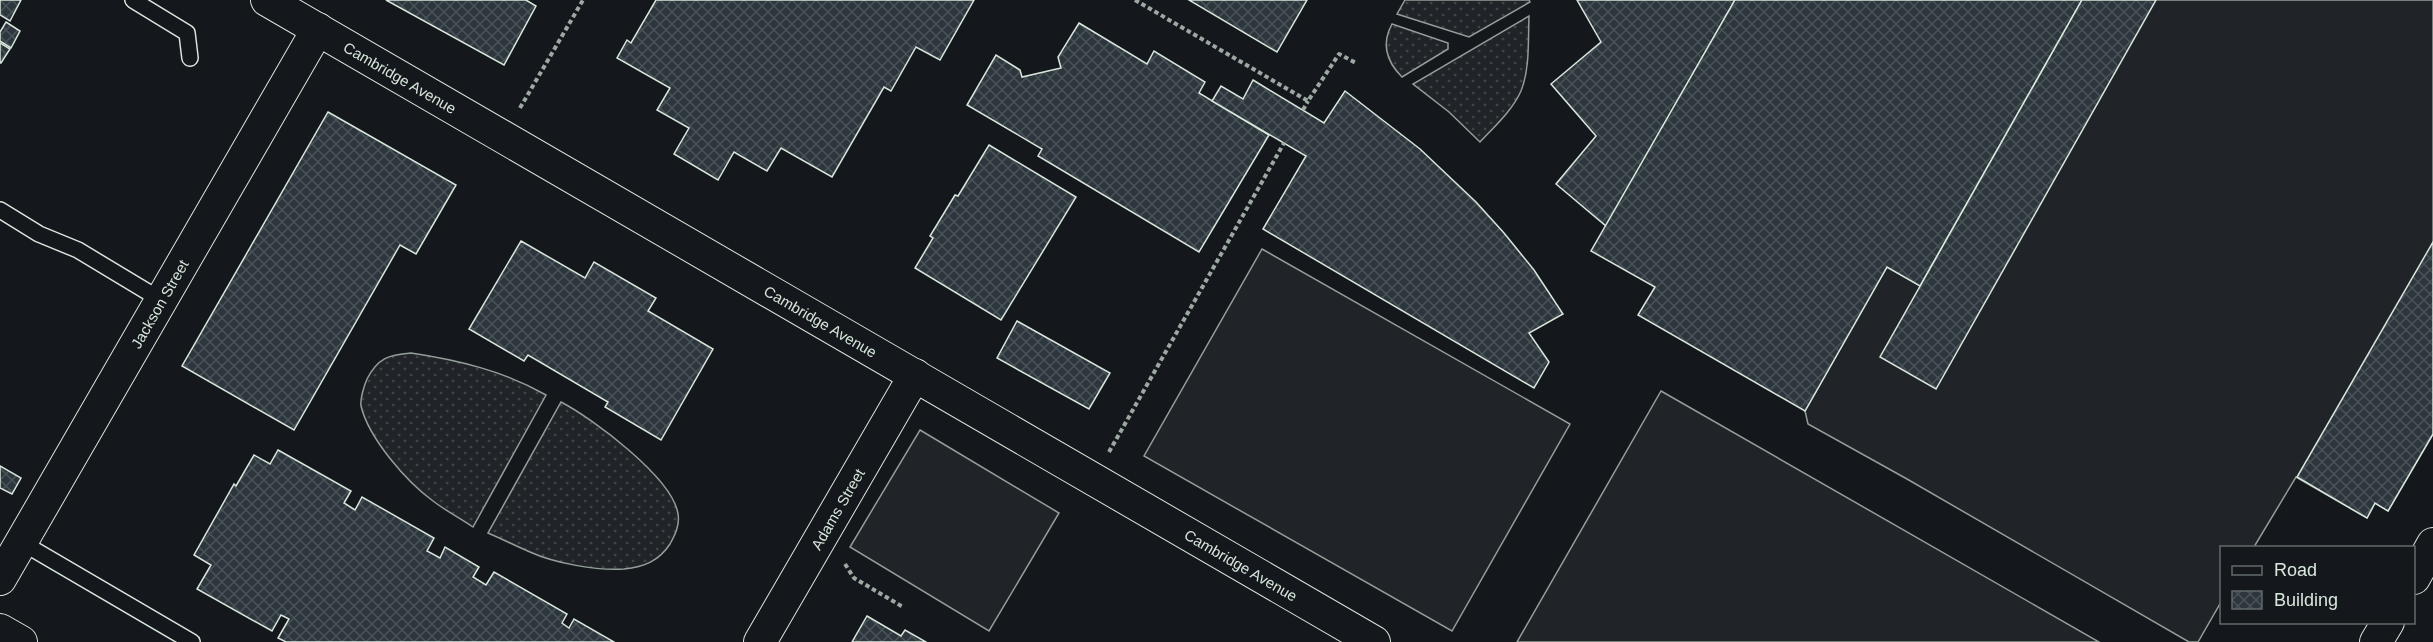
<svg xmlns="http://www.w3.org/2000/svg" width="2433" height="642" font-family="Arial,sans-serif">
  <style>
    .grass { fill: url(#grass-dots); stroke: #939e99; stroke-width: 1.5 }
    .pitch { fill: #202428; stroke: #939e99; stroke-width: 1.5 }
    .building { fill: url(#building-cross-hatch); stroke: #d8e6dc; stroke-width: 1.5 }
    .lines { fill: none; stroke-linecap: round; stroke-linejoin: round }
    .service-casing { stroke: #d8e6dc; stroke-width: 18 }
    .minor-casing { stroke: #d8e6dc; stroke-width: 34 }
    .path { stroke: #9da8a2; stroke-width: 4; stroke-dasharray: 4.5 3; stroke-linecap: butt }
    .service { stroke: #14181c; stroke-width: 15 }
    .minor { stroke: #14181c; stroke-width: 32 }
    .labels { text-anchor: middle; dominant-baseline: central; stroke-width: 4.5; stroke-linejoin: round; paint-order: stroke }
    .street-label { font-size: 15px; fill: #d8e6dc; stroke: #14181c }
  </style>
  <defs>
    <pattern id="grass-dots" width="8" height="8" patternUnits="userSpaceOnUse" patternTransform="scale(1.5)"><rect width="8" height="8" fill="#202428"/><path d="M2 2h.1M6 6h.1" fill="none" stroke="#404447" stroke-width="1.8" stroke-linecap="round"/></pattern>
    <pattern id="building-cross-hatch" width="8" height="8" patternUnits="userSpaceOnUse" patternTransform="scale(1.5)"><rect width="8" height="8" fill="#2c363c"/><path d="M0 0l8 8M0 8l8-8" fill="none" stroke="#4a5358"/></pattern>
  </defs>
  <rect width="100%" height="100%" fill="#14181c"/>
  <g class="grass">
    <path d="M 1405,0 L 1529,0 L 1530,2 L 1469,37 L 1397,14 Z"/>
    <path d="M 1529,16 C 1528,40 1530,69 1521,91 C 1512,111 1494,127 1480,142 L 1449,112 L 1413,84 Z"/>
    <path d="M 1392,24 L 1448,43 L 1448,49 L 1402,77 C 1386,61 1381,44 1392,24 Z"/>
    <path d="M 411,353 C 458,360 504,371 546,395 L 473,527 C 460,518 446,511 433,501 C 407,482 369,439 361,406 C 360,399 364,386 367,379 C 378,358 388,355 411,353 Z"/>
    <path d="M 561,402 C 592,418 673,478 678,514 C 680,525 675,535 670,544 C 659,561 644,567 624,569 C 597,571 554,563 530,552 C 516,546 502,539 488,533 Z"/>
  </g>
  <g class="pitch">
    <path d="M 2082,0 L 2433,0 L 2433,434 L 2388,511 L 2375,503 L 2367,518 L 2296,477 L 2254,547 L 2222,548 L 2221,602 L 2198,642 L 2189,642 L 1907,479 L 1808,424 L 1805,411 L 1887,267 L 1921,286 Z"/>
    <path d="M 1262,249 L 1570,424 L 1452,631 L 1144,456 Z"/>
    <path d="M 1661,391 L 2099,642 L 1517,642 Z"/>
    <path d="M 920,430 L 1059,513 L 989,631 L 850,547 Z"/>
  </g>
  <g class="building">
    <path d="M 0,0 L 21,0 L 10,21 L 0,15 Z"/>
    <path d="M 386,0 L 526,0 L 536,6 L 504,65 Z"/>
    <path d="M 656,0 L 974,0 L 940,60 L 916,47 L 891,91 L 884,87 L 832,177 L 781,148 L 767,171 L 734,152 L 718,180 L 674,154 L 689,128 L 657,110 L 670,88 L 617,58 L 627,40 L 631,43 Z"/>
    <path d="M 1189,0 L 1307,0 L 1277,52 Z"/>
    <path d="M 1577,0 L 1735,0 L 1606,226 L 1556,184 L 1596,136 L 1551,84 L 1601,42 Z"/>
    <path d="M 1735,0 L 2082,0 L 1920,286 L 1887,267 L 1805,411 L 1638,315 L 1655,287 L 1591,251 Z"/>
    <path d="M 2082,0 L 2156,0 L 1936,389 L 1880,357 Z"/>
    <path d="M 6,22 L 20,31 L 11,48 L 0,41 L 0,32 Z"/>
    <path d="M 1079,23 L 1147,64 L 1154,51 L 1205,82 L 1199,93 L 1269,135 L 1199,252 L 1038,156 L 1042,149 L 967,105 L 996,55 L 1020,70 L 1022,77 L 1061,68 L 1058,57 Z"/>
    <path d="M 0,43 L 10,49 L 1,63 L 0,63 Z"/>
    <path d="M 1253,80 L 1324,123 L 1345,91 L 1420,149 L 1476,202 L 1504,233 L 1534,270 L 1563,314 L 1529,333 L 1549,362 L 1534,388 L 1263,229 L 1306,156 L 1212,101 L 1221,86 L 1243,99 Z"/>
    <path d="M 328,112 L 456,185 L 416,254 L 400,245 L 294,430 L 182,366 Z"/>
    <path d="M 989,145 L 1076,197 L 1001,320 L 915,268 L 933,238 L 930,236 L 955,195 L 958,196 Z"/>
    <path d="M 521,241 L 585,278 L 594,262 L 656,298 L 648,311 L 713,349 L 661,440 L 605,407 L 608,402 L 528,355 L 524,361 L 469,329 Z"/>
    <path d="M 2433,242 L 2433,434 L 2388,511 L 2375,503 L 2367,518 L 2297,477 Z"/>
    <path d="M 1017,321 L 1110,373 L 1089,409 L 997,358 Z"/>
    <path d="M 278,450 L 351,491 L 344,503 L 355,510 L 362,497 L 434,538 L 427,551 L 440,558 L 445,547 L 479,567 L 473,577 L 486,585 L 494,572 L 567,614 L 562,623 L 569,628 L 574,619 L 614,642 L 286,642 L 278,638 L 289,619 L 281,615 L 272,631 L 197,589 L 211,565 L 194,555 L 234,484 L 236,486 L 254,455 L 270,464 Z"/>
    <path d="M 0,466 L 21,478 L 12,494 L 0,488 Z"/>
    <path d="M 867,616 L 901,636 L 905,630 L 926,642 L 852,642 Z"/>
  </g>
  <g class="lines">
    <g class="service-casing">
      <g id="service">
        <path d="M 133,0 L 187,33 L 190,58"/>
        <path d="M 0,210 L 39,234 L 78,250 L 161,300"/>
        <path d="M 21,542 L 192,642"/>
      </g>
    </g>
    <g class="minor-casing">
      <g id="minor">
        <path id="s1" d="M 267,0 L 1374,642"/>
        <path d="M 2414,578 L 2433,544"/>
        <path id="s2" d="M 0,579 L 318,29"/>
        <path d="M 0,630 L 21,642"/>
        <path id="s3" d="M 760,642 L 915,375"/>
        <path d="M 2376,642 L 2388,622"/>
      </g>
    </g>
    <g class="path">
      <path d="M 1135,0 L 1308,101 L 1339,54 L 1356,63"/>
      <path d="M 520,108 L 583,0"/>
      <path d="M 1303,110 L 1308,101"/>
      <path d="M 1109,452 L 1284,143"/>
      <path d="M 845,564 L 854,578 L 903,607"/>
    </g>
    <use href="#service" class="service"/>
    <use href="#minor" class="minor"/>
  </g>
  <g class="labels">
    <g class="street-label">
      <text stroke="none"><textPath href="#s1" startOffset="154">Cambridge Avenue</textPath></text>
      <text stroke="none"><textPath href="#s2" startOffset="318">Jackson Street</textPath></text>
      <text stroke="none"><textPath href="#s1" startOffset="640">Cambridge Avenue</textPath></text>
      <text stroke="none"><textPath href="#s3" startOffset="154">Adams Street</textPath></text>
      <text stroke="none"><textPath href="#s1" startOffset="1126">Cambridge Avenue</textPath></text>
    </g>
  </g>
  <rect x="2220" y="546" width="195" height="78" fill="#14181c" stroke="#626a69" stroke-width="1.5"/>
  <rect x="2232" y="566" width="30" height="9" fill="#14181c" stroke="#626a69" stroke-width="1.5"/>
  <text x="2274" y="576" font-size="18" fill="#d8e6dc">Road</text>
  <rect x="2232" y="591" width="30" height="18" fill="url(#building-cross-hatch)" stroke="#626a69" stroke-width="1.5"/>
  <text x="2274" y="606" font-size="18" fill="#d8e6dc">Building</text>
</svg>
